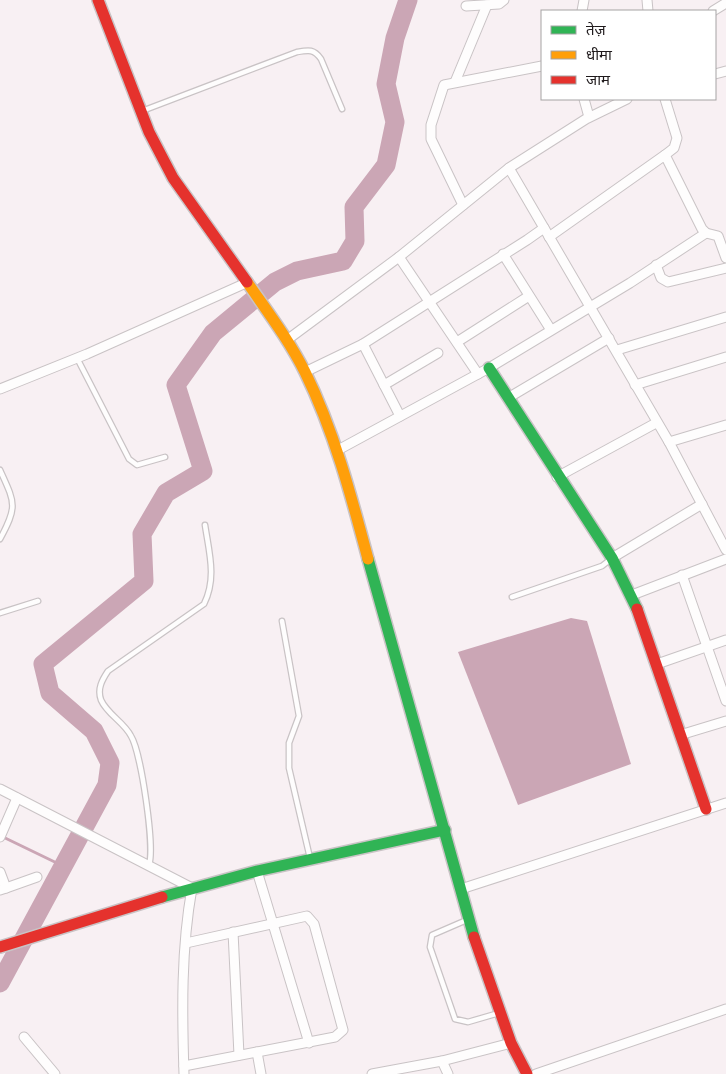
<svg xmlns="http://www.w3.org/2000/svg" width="726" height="1074" font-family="'Nunito Sans','Noto Sans Devanagari',sans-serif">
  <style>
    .water { fill: #cba6b5 }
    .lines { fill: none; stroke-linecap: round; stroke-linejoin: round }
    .stream { stroke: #cba6b5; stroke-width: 3 }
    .river { stroke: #cba6b5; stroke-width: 19 }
    .lane-casing { stroke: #c9c3c5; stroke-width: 7 }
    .street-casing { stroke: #c9c3c5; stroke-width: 11 }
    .fast-casing { stroke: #c9c3c5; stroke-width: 14 }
    .slow-casing { stroke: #c9c3c5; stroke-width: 14 }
    .jam-casing { stroke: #c9c3c5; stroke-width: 14 }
    .lane { stroke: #fefdfd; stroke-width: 4.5 }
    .street { stroke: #fefdfd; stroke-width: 9 }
    .fast { stroke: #30b455; stroke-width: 11 }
    .slow { stroke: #ff9f0a; stroke-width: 11 }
    .jam { stroke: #e5322d; stroke-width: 11 }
  </style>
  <rect width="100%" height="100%" fill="#f8f0f3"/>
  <path class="water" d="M 571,618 L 587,621 L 631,764 L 518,805 L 458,652 Z"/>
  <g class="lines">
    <path class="stream" d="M 1,836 L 63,866"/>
    <path class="river" d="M 0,983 L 107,785 L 110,763 L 94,731 L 50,693 L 43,664 L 144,581 L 142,534 L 166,493 L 203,471 L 176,385 L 213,333 L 275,282 L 297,271 L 343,261 L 355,241 L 354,207 L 386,165 L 395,122 L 386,84 L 395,38 L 408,0"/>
    <g class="lane-casing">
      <g id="lane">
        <path d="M 142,111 L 297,52 C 309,50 314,49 321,59 L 342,109"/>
        <path d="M 77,358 L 129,459 L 137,465 L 165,457"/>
        <path d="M 0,470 C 15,503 18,506 0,539"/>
        <path d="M 512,597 L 602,566 L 611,559"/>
        <path d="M 0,613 L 38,601"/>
        <path d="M 282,621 L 299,716 L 289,743 L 289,768 L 310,858"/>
        <path d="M 149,865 C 155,847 141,752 131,736 C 124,722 107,714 101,700 C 97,689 102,680 108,671 L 204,604 C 217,578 209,552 205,525"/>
        <path d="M 469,919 L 432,935 L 430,947 L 455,1019 L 468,1022 L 499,1013"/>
      </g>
    </g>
    <g class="street-casing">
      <g id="street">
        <path d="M 647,0 L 648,11"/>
        <path d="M 466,6 L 499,4 L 504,0"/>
        <path d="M 582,11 L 584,0"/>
        <path d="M 713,11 L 726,3"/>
        <path d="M 715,74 L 726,71"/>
        <path d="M 455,82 L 487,5"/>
        <path d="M 584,99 L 589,117"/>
        <path d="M 665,155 L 674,148 L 677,138 L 665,99"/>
        <path d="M 509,168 L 669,442 L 726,550"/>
        <path d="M 463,205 L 431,139 L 431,125 L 444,85 L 542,66"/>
        <path d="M 549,237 L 665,155 L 702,229 L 706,233 L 718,236 L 726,258"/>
        <path d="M 503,254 L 551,330"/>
        <path d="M 399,257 L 478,374"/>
        <path d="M 656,265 L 661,278 L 668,282 L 726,268"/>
        <path d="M 287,340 L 399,257 L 509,168 L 586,119 L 627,99"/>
        <path d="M 457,342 L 529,296"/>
        <path d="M 363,344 L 400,416"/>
        <path d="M 617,350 L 726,317"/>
        <path d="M 305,372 L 363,344 L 527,240 L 544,228"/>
        <path d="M 384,385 L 438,353"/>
        <path d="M 635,385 L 726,357"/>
        <path d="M 0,389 L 87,354 L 246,283"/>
        <path d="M 508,398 L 609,338"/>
        <path d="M 669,442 L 726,425"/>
        <path d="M 338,450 L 489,368 L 630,283 L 706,233"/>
        <path d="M 557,477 L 656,423"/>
        <path d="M 612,558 L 702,504"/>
        <path d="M 682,575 L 726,701"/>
        <path d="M 632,595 L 726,559"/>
        <path d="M 657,664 L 726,640"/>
        <path d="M 680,735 L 726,721"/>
        <path d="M 0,789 L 192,888 C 181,949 182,1012 184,1074"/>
        <path d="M 0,837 L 17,798"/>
        <path d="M 257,871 L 309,1043"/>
        <path d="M 0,872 L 6,888 L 0,890"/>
        <path d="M 6,888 L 37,877"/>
        <path d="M 461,889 L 726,803"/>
        <path d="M 233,932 L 239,1055"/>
        <path d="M 24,1037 L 55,1074"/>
        <path d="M 257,1052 L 261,1074"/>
        <path d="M 442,1061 L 448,1074"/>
        <path d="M 184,1066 L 335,1037 L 343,1030 L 314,924 L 307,916 L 186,943"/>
        <path d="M 372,1074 L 442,1061 L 511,1043"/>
        <path d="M 536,1074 L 726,1009"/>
      </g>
    </g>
    <g class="fast-casing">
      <g id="fast">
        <path d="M 489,368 L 612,558 L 637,609"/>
        <path d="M 368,559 L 474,937"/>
        <path d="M 162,897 L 257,871 L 445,830"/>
      </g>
    </g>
    <g class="slow-casing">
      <path id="slow" d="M 247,282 C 267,311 289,340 305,372 C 334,431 351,495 368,559"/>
    </g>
    <g class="jam-casing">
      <g id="jam">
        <path d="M 98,0 L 149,132 L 173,178 L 247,282"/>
        <path d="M 637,609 L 706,809"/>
        <path d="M 474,937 L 511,1043 L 527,1074"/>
        <path d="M 0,947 L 162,897"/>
      </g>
    </g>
    <use href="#lane" class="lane"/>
    <use href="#street" class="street"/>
    <use href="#fast" class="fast"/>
    <use href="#slow" class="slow"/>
    <use href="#jam" class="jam"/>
  </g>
  <rect x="541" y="10" width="175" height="90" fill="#ffffff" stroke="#a5a3a4"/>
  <rect x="551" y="26" width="25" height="8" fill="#30b455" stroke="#a5a3a4"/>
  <text x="586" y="35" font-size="15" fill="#1f1a1c">तेज़</text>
  <rect x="551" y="51" width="25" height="8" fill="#ff9f0a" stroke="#a5a3a4"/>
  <text x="586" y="60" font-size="15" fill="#1f1a1c">धीमा</text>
  <rect x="551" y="76" width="25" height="8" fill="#e5322d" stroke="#a5a3a4"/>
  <text x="586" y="85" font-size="15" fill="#1f1a1c">जाम</text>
</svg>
